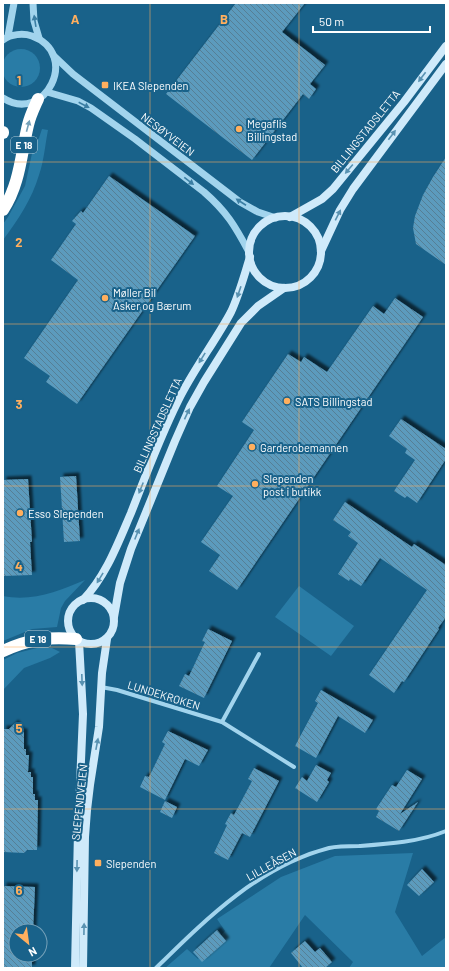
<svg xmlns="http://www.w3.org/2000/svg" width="449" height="971" font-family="Barlow,sans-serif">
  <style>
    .green { fill: #297ca6 }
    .building { fill: url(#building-back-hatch); filter: url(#shadow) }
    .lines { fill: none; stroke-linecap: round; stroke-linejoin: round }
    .minor { stroke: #a2d4ed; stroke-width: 4 }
    .tertiary { stroke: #a2d4ed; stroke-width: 7 }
    .secondary { stroke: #cfeafa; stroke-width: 8 }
    .motorway { stroke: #fff; stroke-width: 12 }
    .oneway { fill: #3b7ea3 }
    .oneway2 { fill: #5992b1 }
    .oneway3 { fill: #75a1b9 }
    .grid { fill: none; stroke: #ffaf5e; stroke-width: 1; stroke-opacity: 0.55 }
    .poi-dot { fill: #ffaf5e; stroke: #19628a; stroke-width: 1.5 }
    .labels { text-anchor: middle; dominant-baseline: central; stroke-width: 4; stroke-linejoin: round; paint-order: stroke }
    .shield { fill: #19628a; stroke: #bad0dc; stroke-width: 1 }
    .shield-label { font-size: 10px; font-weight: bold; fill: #fff }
    .poi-label { font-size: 11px; fill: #fff; stroke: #19628a; text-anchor: start }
    .street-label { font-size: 11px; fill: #fff; stroke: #19628a }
    .grid-label { font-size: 13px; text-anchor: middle; font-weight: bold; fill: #ffaf5e; stroke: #19628a; stroke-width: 4; stroke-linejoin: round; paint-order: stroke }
  </style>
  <defs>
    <pattern id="building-back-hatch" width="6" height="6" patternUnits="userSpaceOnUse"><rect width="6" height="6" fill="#5b9bbd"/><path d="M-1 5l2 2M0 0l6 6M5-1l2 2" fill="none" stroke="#567f95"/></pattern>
    <filter id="shadow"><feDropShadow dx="3.5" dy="-3.5" stdDeviation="1" flood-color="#0009"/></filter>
  </defs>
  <rect width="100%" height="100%" fill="#19628a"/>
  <g class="green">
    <circle cx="21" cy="68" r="19"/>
    <path d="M 42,129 L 48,130 C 45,145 44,161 39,175 C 32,199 18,220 3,240 L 3,224 L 8,217 L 25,186 L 34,144 L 39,138 Z"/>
    <path d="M 85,580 L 65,601 L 61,608 L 57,627 L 32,629 L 3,641 L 3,596 C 32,602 59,591 85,580 Z"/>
    <path d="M 299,586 L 354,626 L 331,656 L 275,617 Z"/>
    <path d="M 41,647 L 52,648 L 60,652 L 50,658 L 24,668 L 3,690 L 3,660 L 17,653 Z"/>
    <path d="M 413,853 L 395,912 L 422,956 L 446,937 L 446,968 L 349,968 L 353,962 L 305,915 L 269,968 L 165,968 L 187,949 L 198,959 L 225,931 L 217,919 L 281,877 L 335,856 Z"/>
  </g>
  <g class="building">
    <path d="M 236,3 L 305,3 L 282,32 L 325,65 L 310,84 L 316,89 L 309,99 L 303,94 L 252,160 L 166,94 Z"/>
    <path d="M 446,157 L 446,265 L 416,244 L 413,228 L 415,216 L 423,195 L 433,177 Z"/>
    <path d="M 109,176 L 195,236 L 77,404 L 46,382 L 50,376 L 24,358 L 78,280 L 51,260 L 76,224 L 72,221 L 81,211 L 83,213 Z"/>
    <path d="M 395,298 L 423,317 L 237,590 L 209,571 L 220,555 L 201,542 L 233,496 L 217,486 L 254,430 L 242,422 L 288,354 L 301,362 L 304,357 L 327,372 L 373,306 L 384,314 Z"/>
    <path d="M 401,419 L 446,449 L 446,459 L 417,503 L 407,496 L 405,498 L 394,491 L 415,460 L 405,453 L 407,449 L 389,436 Z"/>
    <path d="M 76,476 L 80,541 L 64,542 L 60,477 Z"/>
    <path d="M 28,479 L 32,542 L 30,542 L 32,575 L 3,576 L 3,480 Z"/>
    <path d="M 345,502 L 412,547 L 414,544 L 446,565 L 446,617 L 438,628 L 439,629 L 404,682 L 402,681 L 394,693 L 369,675 L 427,590 L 380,558 L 361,586 L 350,579 L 349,581 L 338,574 L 358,543 L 348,536 L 351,532 L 333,520 Z"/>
    <path d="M 208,629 L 232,641 L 204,698 L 179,686 L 185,674 L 189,676 L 205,642 L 202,641 Z"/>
    <path d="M 321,690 L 373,720 L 365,733 L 338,716 L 316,758 L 295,746 L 318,703 L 315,701 Z"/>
    <path d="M 15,723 L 21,732 L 24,732 L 24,749 L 26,749 L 26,755 L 29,755 L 28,772 L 31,772 L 31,777 L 33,777 L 33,794 L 35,794 L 35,800 L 38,800 L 37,850 L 27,850 L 24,853 L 3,852 L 3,729 L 9,729 Z"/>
    <path d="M 168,731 L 208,750 L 199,766 L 185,759 L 165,800 L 140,787 L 145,776 L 149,777 L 165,744 L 162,742 Z"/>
    <path d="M 316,765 L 331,773 L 327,780 L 329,782 L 317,802 L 295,788 L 302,777 L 307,781 Z"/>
    <path d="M 254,768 L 279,781 L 250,837 L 242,833 L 228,860 L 214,853 L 227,825 L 225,824 L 231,813 L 234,815 L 252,781 L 248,779 Z"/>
    <path d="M 407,770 L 422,779 L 400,814 L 418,802 L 399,831 L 376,817 L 379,811 L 376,809 L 392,785 L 396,787 Z"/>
    <path d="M 165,801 L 177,807 L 172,818 L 160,812 Z"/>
    <path d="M 422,869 L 434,882 L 419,896 L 407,885 Z"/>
    <path d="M 3,886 L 35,887 L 33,931 L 16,931 L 16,955 L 32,955 L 32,968 L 3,968 Z"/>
    <path d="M 217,930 L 226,941 L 202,962 L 193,952 Z"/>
    <path d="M 305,941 L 315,952 L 320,948 L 332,962 L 325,968 L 303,968 L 291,953 Z"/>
  </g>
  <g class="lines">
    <g class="minor">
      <path d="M 101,687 L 117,690 L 222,722 L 294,767"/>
      <path d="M 222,722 L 259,654"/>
      <path d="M 156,968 C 206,919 259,866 329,848 C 338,846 350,846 359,846 C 388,844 419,842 446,831"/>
    </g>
    <g class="tertiary">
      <path d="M 33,3 L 34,21 L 39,38"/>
      <path d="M 8,36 L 14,3"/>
      <path d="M 3,40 C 11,34 23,33 32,36 C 81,54 45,125 3,98"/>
      <path d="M 54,56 L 73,74 L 240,202 L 258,212 L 276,218"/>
      <path d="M 47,92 L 78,101 L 91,108 L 135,139 L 204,192 C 227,212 235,226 249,252"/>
    </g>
    <g class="secondary">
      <circle cx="285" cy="252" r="36"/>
      <path d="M 290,217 L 322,199 L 333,189 L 404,102 L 446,46"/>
      <path d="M 321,251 L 340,210 L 353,189 L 446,64"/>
      <circle cx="91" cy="621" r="23"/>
      <path d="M 83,600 C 106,576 118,543 131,513 C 146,475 160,437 178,401 C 193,370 215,342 231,312 C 239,295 244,276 250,257"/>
      <path d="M 114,617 L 120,583 L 131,549 L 175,441 L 190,407 L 204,382 L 241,323 L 258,306 L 284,288"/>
      <path d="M 75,968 L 78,831 L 83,714 L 79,641"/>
      <path d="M 83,968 L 85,837 L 87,810 L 90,785 L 99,727 L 102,673 L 107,639"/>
    </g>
    <g class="motorway">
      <path d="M 3,132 L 3,133"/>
      <path d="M 3,210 C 20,184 21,154 28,125 C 30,116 34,108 38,99"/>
      <path d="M 3,651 C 29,639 47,637 76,639"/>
    </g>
  </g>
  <defs><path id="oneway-solid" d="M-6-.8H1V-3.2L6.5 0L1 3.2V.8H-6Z"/></defs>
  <g class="oneway">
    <use href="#oneway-solid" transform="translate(35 21) rotate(-99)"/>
    <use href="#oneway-solid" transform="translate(84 105) rotate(27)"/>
    <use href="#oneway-solid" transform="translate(189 181) rotate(38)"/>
    <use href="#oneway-solid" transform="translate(241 202) rotate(-147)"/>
  </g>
  <g class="oneway2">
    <use href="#oneway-solid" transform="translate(422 77) rotate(127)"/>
    <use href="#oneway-solid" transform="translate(392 135) rotate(-53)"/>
    <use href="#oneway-solid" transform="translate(349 169) rotate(130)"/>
    <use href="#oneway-solid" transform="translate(338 215) rotate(-63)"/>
    <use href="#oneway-solid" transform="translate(239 292) rotate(109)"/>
    <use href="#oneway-solid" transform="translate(202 358) rotate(122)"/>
    <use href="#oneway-solid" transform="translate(187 414) rotate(-65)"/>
    <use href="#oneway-solid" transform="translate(141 488) rotate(112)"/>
    <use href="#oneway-solid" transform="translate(137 534) rotate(-68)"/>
    <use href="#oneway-solid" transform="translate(100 578) rotate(121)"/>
    <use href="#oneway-solid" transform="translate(82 680) rotate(88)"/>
    <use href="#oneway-solid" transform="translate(97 744) rotate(-79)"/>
    <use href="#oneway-solid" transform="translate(77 866) rotate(91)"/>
    <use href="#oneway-solid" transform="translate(84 929) rotate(-89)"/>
  </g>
  <use class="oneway3" href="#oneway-solid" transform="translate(28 126) rotate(-75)"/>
  <path class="grid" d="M 150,3 L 150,968M 299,3 L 299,968M 3,162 L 446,162M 3,324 L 446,324M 3,486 L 446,486M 3,647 L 446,647M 3,809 L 446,809"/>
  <g class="poi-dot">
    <rect x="101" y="81" width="8" height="8" rx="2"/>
    <circle cx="239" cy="129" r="4"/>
    <circle cx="105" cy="298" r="4"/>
    <circle cx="287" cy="401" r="4"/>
    <circle cx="252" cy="447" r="4"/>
    <circle cx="255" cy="484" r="4"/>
    <circle cx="20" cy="513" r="4"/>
    <rect x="94" y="859" width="8" height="8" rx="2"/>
  </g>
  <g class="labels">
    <g class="shield">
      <rect x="11" y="137" width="26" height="16" rx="3"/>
      <rect x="25" y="631" width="26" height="16" rx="3"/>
    </g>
    <g class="shield-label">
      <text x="24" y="145">E 18</text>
      <text x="38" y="639">E 18</text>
    </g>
    <g class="poi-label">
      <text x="113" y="85">IKEA Slependen</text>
      <text x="247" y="123">Megaflis<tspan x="247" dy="13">Billingstad</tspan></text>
      <text x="113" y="292">Møller Bil<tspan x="113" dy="13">Asker og Bærum</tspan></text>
      <text x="295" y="401">SATS Billingstad</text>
      <text x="260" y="447">Garderobemannen</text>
      <text x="263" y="478">Slependen<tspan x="263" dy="13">post i butikk</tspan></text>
      <text x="28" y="513">Esso Slependen</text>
      <text x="106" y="863">Slependen</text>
    </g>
    <g class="street-label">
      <text transform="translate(365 131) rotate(-51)">BILLINGSTADSLETTA</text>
      <text transform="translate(168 134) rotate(37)">NESØYVEIEN</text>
      <text transform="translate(157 425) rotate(-66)">BILLINGSTADSLETTA</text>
      <text transform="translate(164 695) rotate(17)">LUNDEKROKEN</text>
      <text transform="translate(79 802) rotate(-84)">SLEPENDVEIEN</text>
      <text transform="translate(271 864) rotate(-29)">LILLEÅSEN</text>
    </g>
  </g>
  <g class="grid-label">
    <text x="75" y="24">A</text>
    <text x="224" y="24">B</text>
    <text x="19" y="85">1</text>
    <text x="19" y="247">2</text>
    <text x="19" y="409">3</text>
    <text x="19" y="571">4</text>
    <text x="19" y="733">5</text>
    <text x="19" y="895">6</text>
  </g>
  <rect width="449" height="971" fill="none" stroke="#ffffff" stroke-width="8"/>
  <g transform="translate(28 943) rotate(151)"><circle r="19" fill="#19628a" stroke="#75a1b9"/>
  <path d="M0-3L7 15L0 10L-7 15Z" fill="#ffaf5e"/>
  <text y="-6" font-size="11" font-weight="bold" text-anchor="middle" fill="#ffffff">N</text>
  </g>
  <path d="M313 26v6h117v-6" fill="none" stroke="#ffffff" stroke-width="2"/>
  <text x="319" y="26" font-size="12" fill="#ffffff" stroke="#19628a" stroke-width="3" paint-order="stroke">50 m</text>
</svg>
